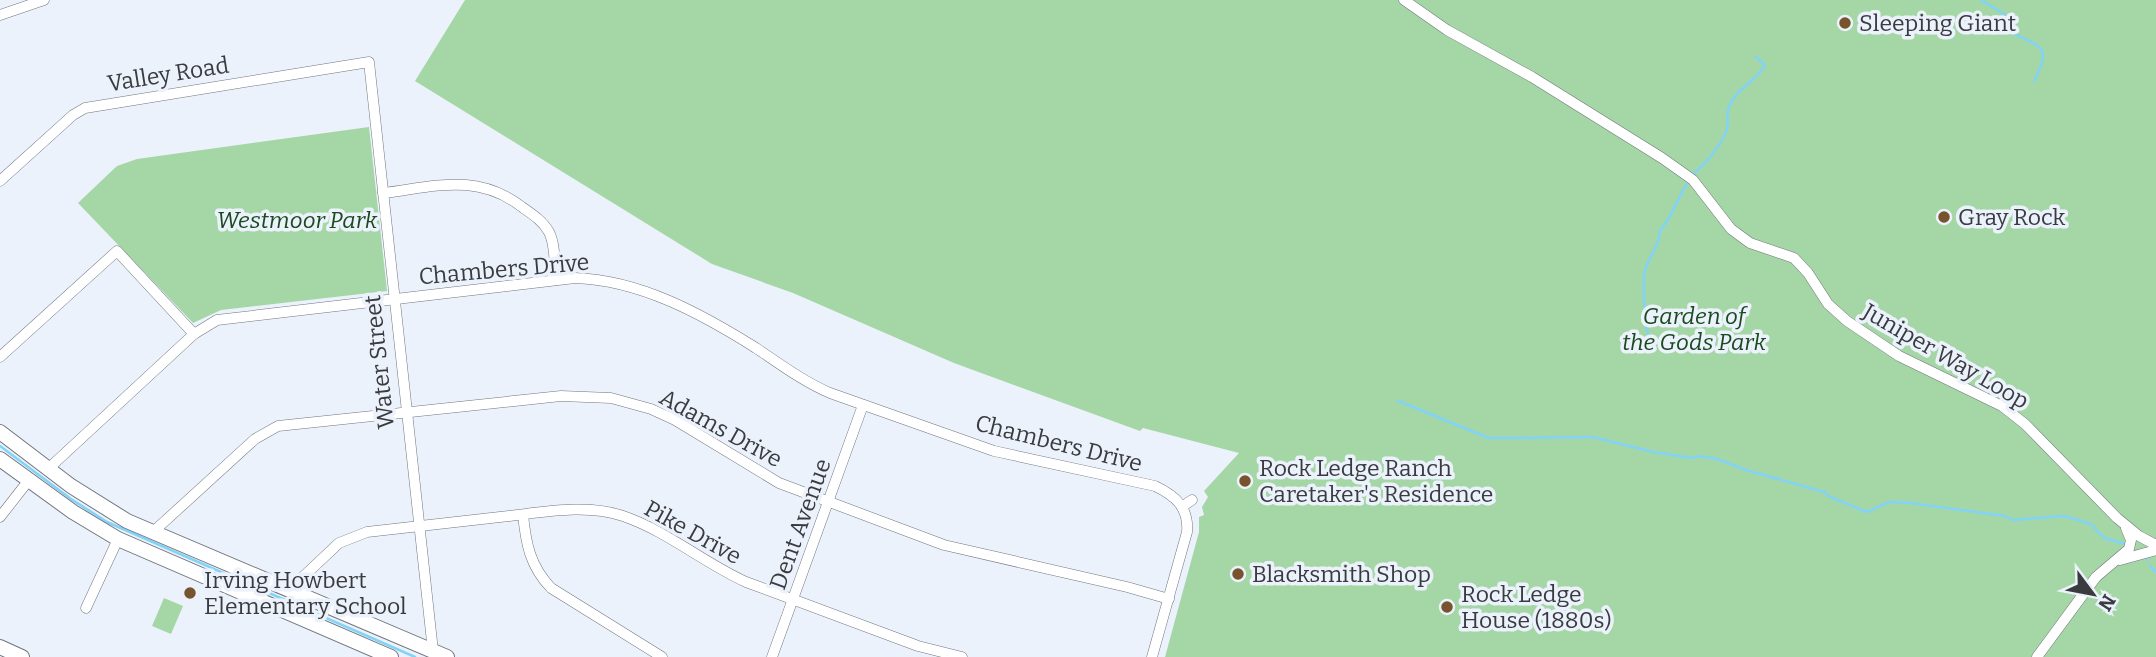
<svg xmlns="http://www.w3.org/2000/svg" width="2156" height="657" font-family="Bitter,serif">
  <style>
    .green { fill: #a5d6a6 }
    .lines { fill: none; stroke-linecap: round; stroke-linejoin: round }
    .stream { stroke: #81d3f8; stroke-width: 2.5 }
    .street-casing { stroke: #71767e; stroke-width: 11 }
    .secondary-casing { stroke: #71767e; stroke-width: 16 }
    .street { stroke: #fff; stroke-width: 10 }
    .secondary { stroke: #fff; stroke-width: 14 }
    .poi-dot { fill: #77542d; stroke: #ecf2fb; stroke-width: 2.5 }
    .labels { text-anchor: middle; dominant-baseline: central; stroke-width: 7; stroke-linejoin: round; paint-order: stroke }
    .poi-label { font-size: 23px; fill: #393b3f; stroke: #ecf2fb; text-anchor: start }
    .street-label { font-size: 23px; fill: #393b3f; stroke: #ecf2fb }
    .park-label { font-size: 23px; font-style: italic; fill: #194b1e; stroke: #ecf2fb }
  </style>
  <rect width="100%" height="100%" fill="#ecf2fb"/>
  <g class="green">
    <path d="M 465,0 L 2156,0 L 2156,657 L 1165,657 L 1199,532 L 1199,517 L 1204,515 L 1202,507 L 1208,497 L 1204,491 L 1239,453 L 1143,428 L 1140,431 L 954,363 L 793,293 L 712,264 L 415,81 Z"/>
    <path d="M 369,127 L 387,291 L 221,310 L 193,323 L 78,203 L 117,166 L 137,159 Z"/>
    <path d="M 164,598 L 183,606 L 171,634 L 152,626 Z"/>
  </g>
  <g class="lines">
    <g class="stream">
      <path d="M 1981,0 L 2004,14 L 2010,32 C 2041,47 2053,46 2034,81"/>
      <path d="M 1693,174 C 1704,166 1723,143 1727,129 C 1729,122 1726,114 1729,107 C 1736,88 1756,82 1765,65 L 1756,57"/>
      <path d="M 1651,344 L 1645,322 L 1647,317 C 1644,307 1642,277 1646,267 C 1651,254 1660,244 1660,230 C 1669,223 1679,195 1688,182"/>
      <path d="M 1398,401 L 1489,438 L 1593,437 L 1653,452 L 1692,458 L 1699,456 L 1717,459 L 1746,470 L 1824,492 L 1830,497 L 1867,512 L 1889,502 L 1910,503 L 2005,516 L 2013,520 L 2064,516 L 2091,524 L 2104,538 L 2126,544"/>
      <path d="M 0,446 L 71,499 L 107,522 L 415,657"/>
      <path d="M 2146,558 L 2147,560"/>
      <path d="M 2150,566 L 2156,572"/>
    </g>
    <g class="street-casing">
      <g id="street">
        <path d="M 1404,0 L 1447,30 L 1532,77 L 1662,158 L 1693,180 L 1731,229 L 1750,243 L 1794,258 L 1808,273 L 1828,304 L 1847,321 L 1899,356 L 2002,406 L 2025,424 L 2117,518 L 2139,536 L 2156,545"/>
        <path d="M 0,15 L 44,0"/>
        <path d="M 0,181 L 73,115 L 85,108 L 369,62 L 433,651"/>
        <path d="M 383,193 C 434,187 477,172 522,207 C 532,214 543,221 549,232 C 556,246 554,265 556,280"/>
        <path d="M 0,357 L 117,251 L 194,334"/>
        <path d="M 48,469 L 194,334 L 217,320 L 575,278 C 640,280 702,314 756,348 C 780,364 804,382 830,393 L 994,451 L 1155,486 C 1176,496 1189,508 1187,532 L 1152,657"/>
        <path d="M 1183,506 L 1192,500"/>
        <path d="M 523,515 C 526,544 530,566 551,588 L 662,657"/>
        <path d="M 0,517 L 29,480"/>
        <path d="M 153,532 L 255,439 L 278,426 L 561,396 L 611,398 L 651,409 L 675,420 L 779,483 L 944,545 L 1127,587 L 1169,599"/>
        <path d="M 2120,560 L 2156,550"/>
        <path d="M 289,590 L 339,543 L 367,532 C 411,527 456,522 500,517 C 540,513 584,503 623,516 C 667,531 704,563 746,582 L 918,646 L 962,657"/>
        <path d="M 86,608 L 118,539"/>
        <path d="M 772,657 L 863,405"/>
        <path d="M 2037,657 L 2096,577 L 2129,549 L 2131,540 L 2126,528"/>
      </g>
    </g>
    <g class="secondary-casing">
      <g id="secondary">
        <path d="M 0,432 L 71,486 L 127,521 L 447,657"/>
        <path d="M 0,459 L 73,512 L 118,539 L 391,657"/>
        <path d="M 0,647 L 22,657"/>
      </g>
    </g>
    <use href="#street" class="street"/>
    <use href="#secondary" class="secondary"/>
  </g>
  <g class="poi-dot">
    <circle cx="1845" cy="23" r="7"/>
    <circle cx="1944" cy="217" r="7"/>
    <circle cx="1245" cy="481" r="7"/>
    <circle cx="1238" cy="574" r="7"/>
    <circle cx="190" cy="593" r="7"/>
    <circle cx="1447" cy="607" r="7"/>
  </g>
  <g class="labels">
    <g class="poi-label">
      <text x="1859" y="23">Sleeping Giant</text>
      <text x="1958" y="217">Gray Rock</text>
      <text x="1259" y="468">Rock Ledge Ranch<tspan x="1259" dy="26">Caretaker's Residence</tspan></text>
      <text x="1252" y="574">Blacksmith Shop</text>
      <text x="204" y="580">Irving Howbert<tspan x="204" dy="26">Elementary School</tspan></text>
      <text x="1461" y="594">Rock Ledge<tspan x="1461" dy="26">House (1880s)</tspan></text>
    </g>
    <g class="street-label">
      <text transform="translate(168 74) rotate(-9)">Valley Road</text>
      <text transform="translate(504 269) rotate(-5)">Chambers Drive</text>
      <text transform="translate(1946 356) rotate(30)">Juniper Way Loop</text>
      <text transform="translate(379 362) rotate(-96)">Water Street</text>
      <text transform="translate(721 428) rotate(29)">Adams Drive</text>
      <text transform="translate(1059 443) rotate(14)">Chambers Drive</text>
      <text transform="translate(800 524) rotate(-70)">Dent Avenue</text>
      <text transform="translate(693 532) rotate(29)">Pike Drive</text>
    </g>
    <g class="park-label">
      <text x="297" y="220">Westmoor Park</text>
      <text x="1694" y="316">Garden of<tspan x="1694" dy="26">the Gods Park</tspan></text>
    </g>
  </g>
  <g transform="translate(2093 594) rotate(122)" stroke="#ecf2fb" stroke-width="5" paint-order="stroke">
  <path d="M0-5L12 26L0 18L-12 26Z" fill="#393b3f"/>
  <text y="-10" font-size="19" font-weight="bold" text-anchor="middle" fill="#393b3f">N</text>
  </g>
</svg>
